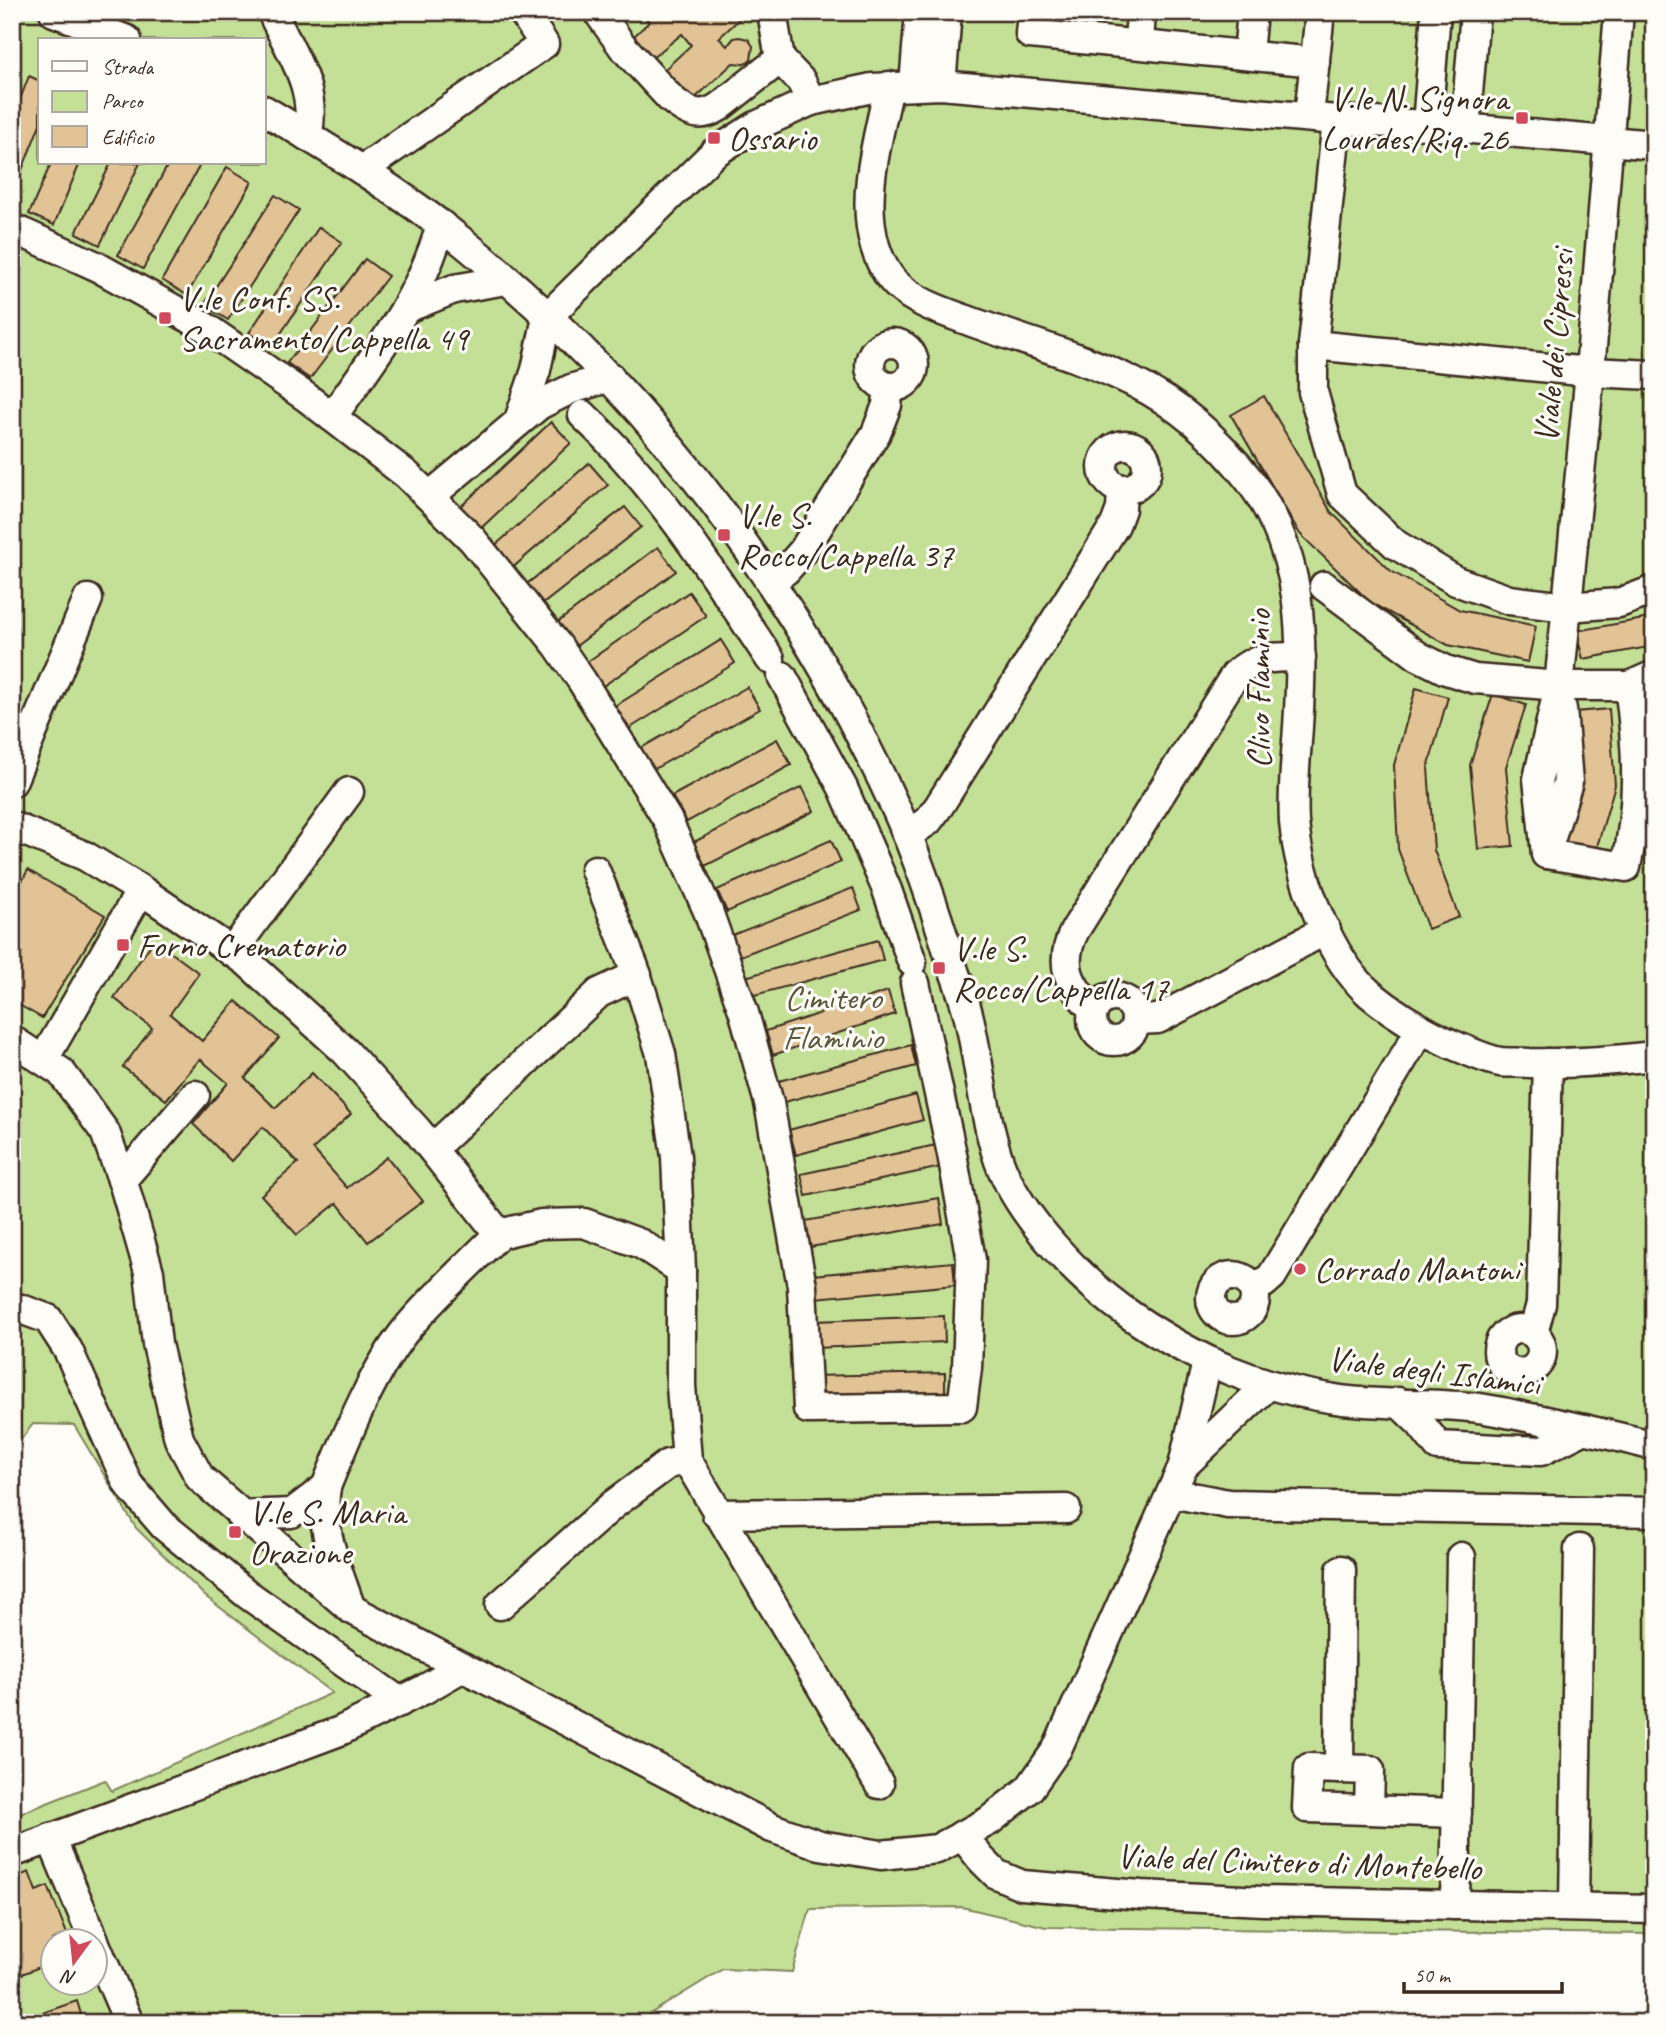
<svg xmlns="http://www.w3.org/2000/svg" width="1666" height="2035" font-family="Caveat,sans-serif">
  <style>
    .green { fill: #c4e097; stroke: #80855a; stroke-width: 2; fill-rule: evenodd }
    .building { fill: #e1c395; stroke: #3b2a1e; stroke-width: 2 }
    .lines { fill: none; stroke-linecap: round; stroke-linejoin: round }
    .minor-casing { stroke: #3b2a1e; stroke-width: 33 }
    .minor { stroke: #fdfcf7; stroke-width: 28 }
    .poi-dot { fill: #d1495b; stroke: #fdfcf7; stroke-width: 2.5 }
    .labels { text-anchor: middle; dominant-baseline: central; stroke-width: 6; stroke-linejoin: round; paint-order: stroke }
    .poi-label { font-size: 35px; fill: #3b2a1e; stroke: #fdfcf7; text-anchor: start }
    .street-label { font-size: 35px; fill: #3b2a1e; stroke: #fdfcf7 }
    .park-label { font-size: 35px; fill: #5d583c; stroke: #fdfcf7 }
  </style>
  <rect width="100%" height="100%" fill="#fdfcf7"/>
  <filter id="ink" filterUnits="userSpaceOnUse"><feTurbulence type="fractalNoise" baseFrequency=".0143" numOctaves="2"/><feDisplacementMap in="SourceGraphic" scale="14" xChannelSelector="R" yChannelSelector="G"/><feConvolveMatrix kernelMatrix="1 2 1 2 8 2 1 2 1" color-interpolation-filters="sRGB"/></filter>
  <g filter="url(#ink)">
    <path class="green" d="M 12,12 L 1654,12 L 1654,1934 L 1046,1927 L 962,1907 L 810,1909 L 792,1972 L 723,1969 L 635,2023 L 12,2023 L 12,1817 L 105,1780 L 112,1791 L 332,1693 L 205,1596 L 136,1528 L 74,1425 L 33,1424 L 12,1451 ZM 40,40 L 264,40 L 264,163 L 40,163 ZM 52,1940 L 94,1940 L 94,1982 L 52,1982 Z"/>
    <g class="building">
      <path d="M 641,12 L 747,12 L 719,38 L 727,46 L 734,38 L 739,37 L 748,39 L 753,46 L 751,60 L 744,64 L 733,63 L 691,102 L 664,70 L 691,45 L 682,34 L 651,59 L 632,38 L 649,22 Z"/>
      <path d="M 29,76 L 40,81 L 40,124 L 12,196 L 12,120 Z"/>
      <path d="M 51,163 L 80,163 L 54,225 L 29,214 Z"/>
      <path d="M 111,163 L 140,163 L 100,245 L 76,233 Z"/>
      <path d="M 169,163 L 201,163 L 143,269 L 118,255 Z"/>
      <path d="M 227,167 L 252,182 L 187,295 L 162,280 Z"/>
      <path d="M 275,195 L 299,210 L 228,320 L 204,305 Z"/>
      <path d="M 319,227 L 342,242 L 271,348 L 249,333 Z"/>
      <path d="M 365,259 L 388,276 L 310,379 L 287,363 Z"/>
      <path d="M 1264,396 L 1331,512 L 1391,571 L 1460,610 L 1536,626 L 1528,662 L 1448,645 L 1371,603 L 1300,534 L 1231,415 Z"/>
      <path d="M 551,422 L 571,443 L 477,532 L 456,511 Z"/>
      <path d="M 589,463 L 608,485 L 510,570 L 491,549 Z"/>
      <path d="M 625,507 L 641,527 L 539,607 L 523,587 Z"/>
      <path d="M 658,547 L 676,571 L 572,649 L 554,625 Z"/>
      <path d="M 689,592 L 706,616 L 600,688 L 584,664 Z"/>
      <path d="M 1654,615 L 1654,646 L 1583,659 L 1576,631 L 1649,618 Z"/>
      <path d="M 721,640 L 735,663 L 627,730 L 612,708 Z"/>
      <path d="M 747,687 L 760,709 L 649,772 L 636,751 Z"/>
      <path d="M 1416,688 L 1448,697 L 1428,768 L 1434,850 L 1459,917 L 1428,929 L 1398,849 L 1394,765 Z"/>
      <path d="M 1493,694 L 1526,705 L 1506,767 L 1513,846 L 1478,849 L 1470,765 Z"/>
      <path d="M 1609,709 L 1615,785 L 1594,857 L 1563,848 L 1581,784 L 1575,712 Z"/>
      <path d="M 777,739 L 791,765 L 687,822 L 672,796 Z"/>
      <path d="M 802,787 L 814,811 L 705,866 L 692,843 Z"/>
      <path d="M 1641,805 L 1654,806 L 1654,828 L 1640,828 Z"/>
      <path d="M 831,840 L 841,862 L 727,912 L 717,890 Z"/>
      <path d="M 28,870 L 105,915 L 42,1018 L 12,1001 L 12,899 Z"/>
      <path d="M 853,888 L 861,910 L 735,958 L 727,937 Z"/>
      <path d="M 154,940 L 199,973 L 170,1014 L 202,1041 L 236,1001 L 279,1038 L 245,1078 L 275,1108 L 312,1073 L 351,1114 L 313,1149 L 347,1188 L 387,1157 L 423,1201 L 368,1242 L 337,1203 L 297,1235 L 261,1195 L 298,1163 L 263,1127 L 231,1161 L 193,1124 L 228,1083 L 200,1059 L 166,1100 L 123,1067 L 152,1028 L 114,998 Z"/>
      <path d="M 878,940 L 883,960 L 751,996 L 745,977 Z"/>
      <path d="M 888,991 L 895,1014 L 773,1055 L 766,1031 Z"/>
      <path d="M 911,1045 L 916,1066 L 770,1106 L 764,1085 Z"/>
      <path d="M 916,1095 L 923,1120 L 796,1155 L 789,1130 Z"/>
      <path d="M 936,1145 L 941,1167 L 806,1196 L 801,1174 Z"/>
      <path d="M 939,1198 L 943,1224 L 810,1247 L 805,1221 Z"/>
      <path d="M 953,1262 L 955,1285 L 815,1298 L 813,1275 Z"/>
      <path d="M 944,1316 L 945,1342 L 816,1348 L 815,1321 Z"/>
      <path d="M 945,1373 L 945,1395 L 812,1397 L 812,1376 Z"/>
      <path d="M 29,1872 L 36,1891 L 48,1886 L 67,1934 L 52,1940 L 52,1962 L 12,1978 L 12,1879 Z"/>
      <path d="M 77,2001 L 83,2021 L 99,2015 L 102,2023 L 13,2023 Z"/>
    </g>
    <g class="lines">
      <g class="minor-casing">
        <g id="minor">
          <path d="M 54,12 L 127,40"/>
          <path d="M 272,12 C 290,53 319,89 307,136"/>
          <path d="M 598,12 L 623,47 L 671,99 C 688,113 700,119 719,107 L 780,59"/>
          <path d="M 772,12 L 780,59 L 801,81 L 811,101"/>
          <path d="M 1032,12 L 1030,34 L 1315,62"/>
          <path d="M 1139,43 L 1141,12"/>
          <path d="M 1248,54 L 1252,12"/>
          <path d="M 914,85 L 920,12"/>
          <path d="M 941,85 L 947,12"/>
          <path d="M 889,86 C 879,136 860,195 875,246 C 879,259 886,274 896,284 C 917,304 948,313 975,323 C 1027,342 1083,357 1133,382 C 1180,405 1218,439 1250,481 C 1304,554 1304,639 1298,727 C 1296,758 1292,791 1294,822 C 1299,877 1328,957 1370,994 C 1394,1014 1423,1031 1451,1044 C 1466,1050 1484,1059 1500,1062 C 1509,1063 1520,1062 1529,1063 C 1571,1064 1612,1061 1654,1056"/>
          <path d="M 264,110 C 333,151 402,193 464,243 C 652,395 797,592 897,811 C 920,862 937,915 953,968 C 959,985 965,1001 969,1018 C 980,1065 983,1114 999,1161 C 1019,1217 1084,1284 1133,1317 C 1198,1361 1257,1387 1335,1399 C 1379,1406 1425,1402 1470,1407 C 1494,1409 1518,1416 1542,1420 C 1579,1428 1617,1436 1654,1446"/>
          <path d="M 1309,116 L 1320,12"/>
          <path d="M 1337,120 L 1313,345 L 1313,392 L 1342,494 L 1395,544 L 1456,581 L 1509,600 L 1567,607 L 1619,603 L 1654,590"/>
          <path d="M 1427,125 L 1436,12"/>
          <path d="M 1465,129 L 1475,12"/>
          <path d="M 362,170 L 544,44 L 523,12"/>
          <path d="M 12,228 L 94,265 L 202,325 L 306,397 L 407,475 L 472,539 L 558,646 L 582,681 L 667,819 L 708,911 L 744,1013 L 769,1103 L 802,1286 L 808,1409 L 962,1407 L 967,1368 L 971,1260 L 952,1154 L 915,983"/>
          <path d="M 407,308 L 454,289 L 506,280"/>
          <circle cx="892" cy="365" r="22"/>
          <path d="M 1313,345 L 1590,372 L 1654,375"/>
          <path d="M 583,415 C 658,486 713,573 770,659"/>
          <path d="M 332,417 C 376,354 420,300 441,225"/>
          <path d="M 519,420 L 536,370 L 547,317 L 714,153 L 756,126 L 811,101 L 872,88 L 941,85 L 1337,120 L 1427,125 L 1654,145"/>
          <circle cx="1125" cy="467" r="22"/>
          <path d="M 430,496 L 539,405 L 571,389 L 610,377"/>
          <path d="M 770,582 L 786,570 L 803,551 L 876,433 L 887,405 L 889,387"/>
          <path d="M 1324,586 L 1418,656 L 1446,670 L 1475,679 L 1559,686 L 1629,686 C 1638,750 1640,803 1626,867 L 1546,854 L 1568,782 L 1562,709"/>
          <path d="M 782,676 L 843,788 L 887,890 L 912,962"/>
          <path d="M 1629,686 L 1654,675"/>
          <path d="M 12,782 L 88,599"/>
          <path d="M 12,826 L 85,856 L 141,890 L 246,961 L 345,1051 L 417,1130 L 499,1234 C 469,1264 437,1293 409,1326 C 373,1369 347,1435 326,1487"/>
          <path d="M 907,835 L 928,821 L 939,806 L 1115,525 L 1121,509 L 1122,489"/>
          <path d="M 1546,854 L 1538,779 L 1559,686 L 1590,372 L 1619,12"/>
          <path d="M 595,870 L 634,967 L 661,1054 L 676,1157 L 681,1270 L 681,1386 L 687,1460 L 879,1784"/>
          <path d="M 232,952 L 349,792"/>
          <circle cx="1114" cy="1019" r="22"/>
          <path d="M 1094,1010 C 1068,985 1058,963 1075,930 L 1235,675 C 1254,656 1276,657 1301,657"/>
          <path d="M 1136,1020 L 1158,1019 L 1326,930"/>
          <path d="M 12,1040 L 61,1072 L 105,1132 L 124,1185 L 149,1272 L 157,1344 L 179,1439 L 200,1478 L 351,1609 L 772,1828 L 820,1845 L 881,1855 L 937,1849 L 989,1821 L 1029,1789 L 1057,1749 L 1183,1466 L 1207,1362"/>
          <path d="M 44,1059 L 141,890"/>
          <path d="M 432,1149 L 599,993 L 637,975"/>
          <path d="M 122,1180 L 195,1095"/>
          <path d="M 499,1234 L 541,1224 L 584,1223 L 641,1244 L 681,1270"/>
          <circle cx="1233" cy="1298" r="22"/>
          <path d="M 1253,1288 L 1264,1283 L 1272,1276 L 1421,1029"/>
          <path d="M 12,1308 L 21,1309 L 48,1319 L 68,1350 L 128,1484 L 164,1526 L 247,1594 L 400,1702"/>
          <circle cx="1520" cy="1351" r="22"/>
          <path d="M 1533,1333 L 1541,1304 L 1548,1063"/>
          <path d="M 1398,1402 L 1420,1423 L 1438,1446 L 1541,1451 L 1585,1429"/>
          <path d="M 1183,1466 L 1268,1385"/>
          <path d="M 1171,1493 L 1228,1504 L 1654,1512"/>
          <path d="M 717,1514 L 1066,1509"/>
          <path d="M 240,1515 L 292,1513 L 326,1487 C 319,1528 337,1568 350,1606"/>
          <path d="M 500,1605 L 614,1504 L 668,1464 L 687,1460"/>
          <path d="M 1339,1769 L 1341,1570"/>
          <path d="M 1369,1810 L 1370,1770 L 1309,1768 L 1307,1808 L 1457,1813"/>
          <path d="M 962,1835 L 981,1859 L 996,1874 L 1022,1885 L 1141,1895 L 1263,1901 L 1654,1909"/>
          <path d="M 51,1838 L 94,1940"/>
          <path d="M 12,1853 L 340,1731 L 423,1690 L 463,1667"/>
          <path d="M 1455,1905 L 1461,1557"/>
          <path d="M 1574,1907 L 1579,1549"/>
          <path d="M 94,1941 L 129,2023"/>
        </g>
      </g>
      <use href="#minor" class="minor"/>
    </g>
  </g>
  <g class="poi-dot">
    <rect x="1515" y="111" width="14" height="14" rx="3.5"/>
    <rect x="707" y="131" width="14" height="14" rx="3.5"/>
    <rect x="158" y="311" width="14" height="14" rx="3.5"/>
    <rect x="717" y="528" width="14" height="14" rx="3.5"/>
    <rect x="116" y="938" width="14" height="14" rx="3.5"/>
    <rect x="932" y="961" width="14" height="14" rx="3.5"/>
    <circle cx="1300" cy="1269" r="7"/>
    <rect x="228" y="1525" width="14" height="14" rx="3.5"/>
  </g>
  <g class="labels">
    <g class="poi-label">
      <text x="1508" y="98" text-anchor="end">V.le N. Signora<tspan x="1508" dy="40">Lourdes/Riq. 26</tspan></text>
      <text x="728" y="138">Ossario</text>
      <text x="179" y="298">V.le Conf. SS.<tspan x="179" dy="40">Sacramento/Cappella 49</tspan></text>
      <text x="738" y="515">V.le S.<tspan x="738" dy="40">Rocco/Cappella 37</tspan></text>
      <text x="137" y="945">Forno Crematorio</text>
      <text x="953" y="948">V.le S.<tspan x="953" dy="40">Rocco/Cappella 17</tspan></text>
      <text x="1314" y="1269">Corrado Mantoni</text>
      <text x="249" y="1512">V.le S. Maria<tspan x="249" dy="40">Orazione</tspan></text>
    </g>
    <g class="street-label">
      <text transform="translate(1554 346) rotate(-85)">Viale dei Cipressi</text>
      <text transform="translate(1258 689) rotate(-90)">Clivo Flaminio</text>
      <text transform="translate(1434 1371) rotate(7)">Viale degli Islamici</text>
      <text transform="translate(1299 1862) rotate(2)">Viale del Cimitero di Montebello</text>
    </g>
    <g class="park-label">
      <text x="833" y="997">Cimitero<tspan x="833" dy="40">Flaminio</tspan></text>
    </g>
  </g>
  <rect width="1666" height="2035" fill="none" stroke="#fdfcf7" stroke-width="42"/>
  <rect x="21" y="21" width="1624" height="1993" fill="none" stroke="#3b2a1e" stroke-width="2.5" filter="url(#ink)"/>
  <rect x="38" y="38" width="228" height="126" fill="#fdfcf7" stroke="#afa8a0" stroke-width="2"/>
  <rect x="52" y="61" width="35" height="10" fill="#fdfcf7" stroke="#afa8a0" stroke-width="2"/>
  <text x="102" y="74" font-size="21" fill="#3b2a1e">Strada</text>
  <rect x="52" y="91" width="35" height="21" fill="#c4e097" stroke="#afa8a0" stroke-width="2"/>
  <text x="102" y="108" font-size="21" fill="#3b2a1e">Parco</text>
  <rect x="52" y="126" width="35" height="21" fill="#e1c395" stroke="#afa8a0" stroke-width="2"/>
  <text x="102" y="144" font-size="21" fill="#3b2a1e">Edificio</text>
  <g transform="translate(74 1962) rotate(195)"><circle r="33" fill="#fdfcf7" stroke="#afa8a0" stroke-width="2"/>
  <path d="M0-5L12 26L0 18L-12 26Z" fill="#d1495b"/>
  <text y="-10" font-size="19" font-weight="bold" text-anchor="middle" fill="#3b2a1e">N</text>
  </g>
  <path d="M1404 1982v10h158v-10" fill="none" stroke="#3b2a1e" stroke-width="3.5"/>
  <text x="1414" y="1982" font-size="21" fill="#3b2a1e" stroke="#fdfcf7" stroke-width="5" paint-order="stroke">50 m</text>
</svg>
